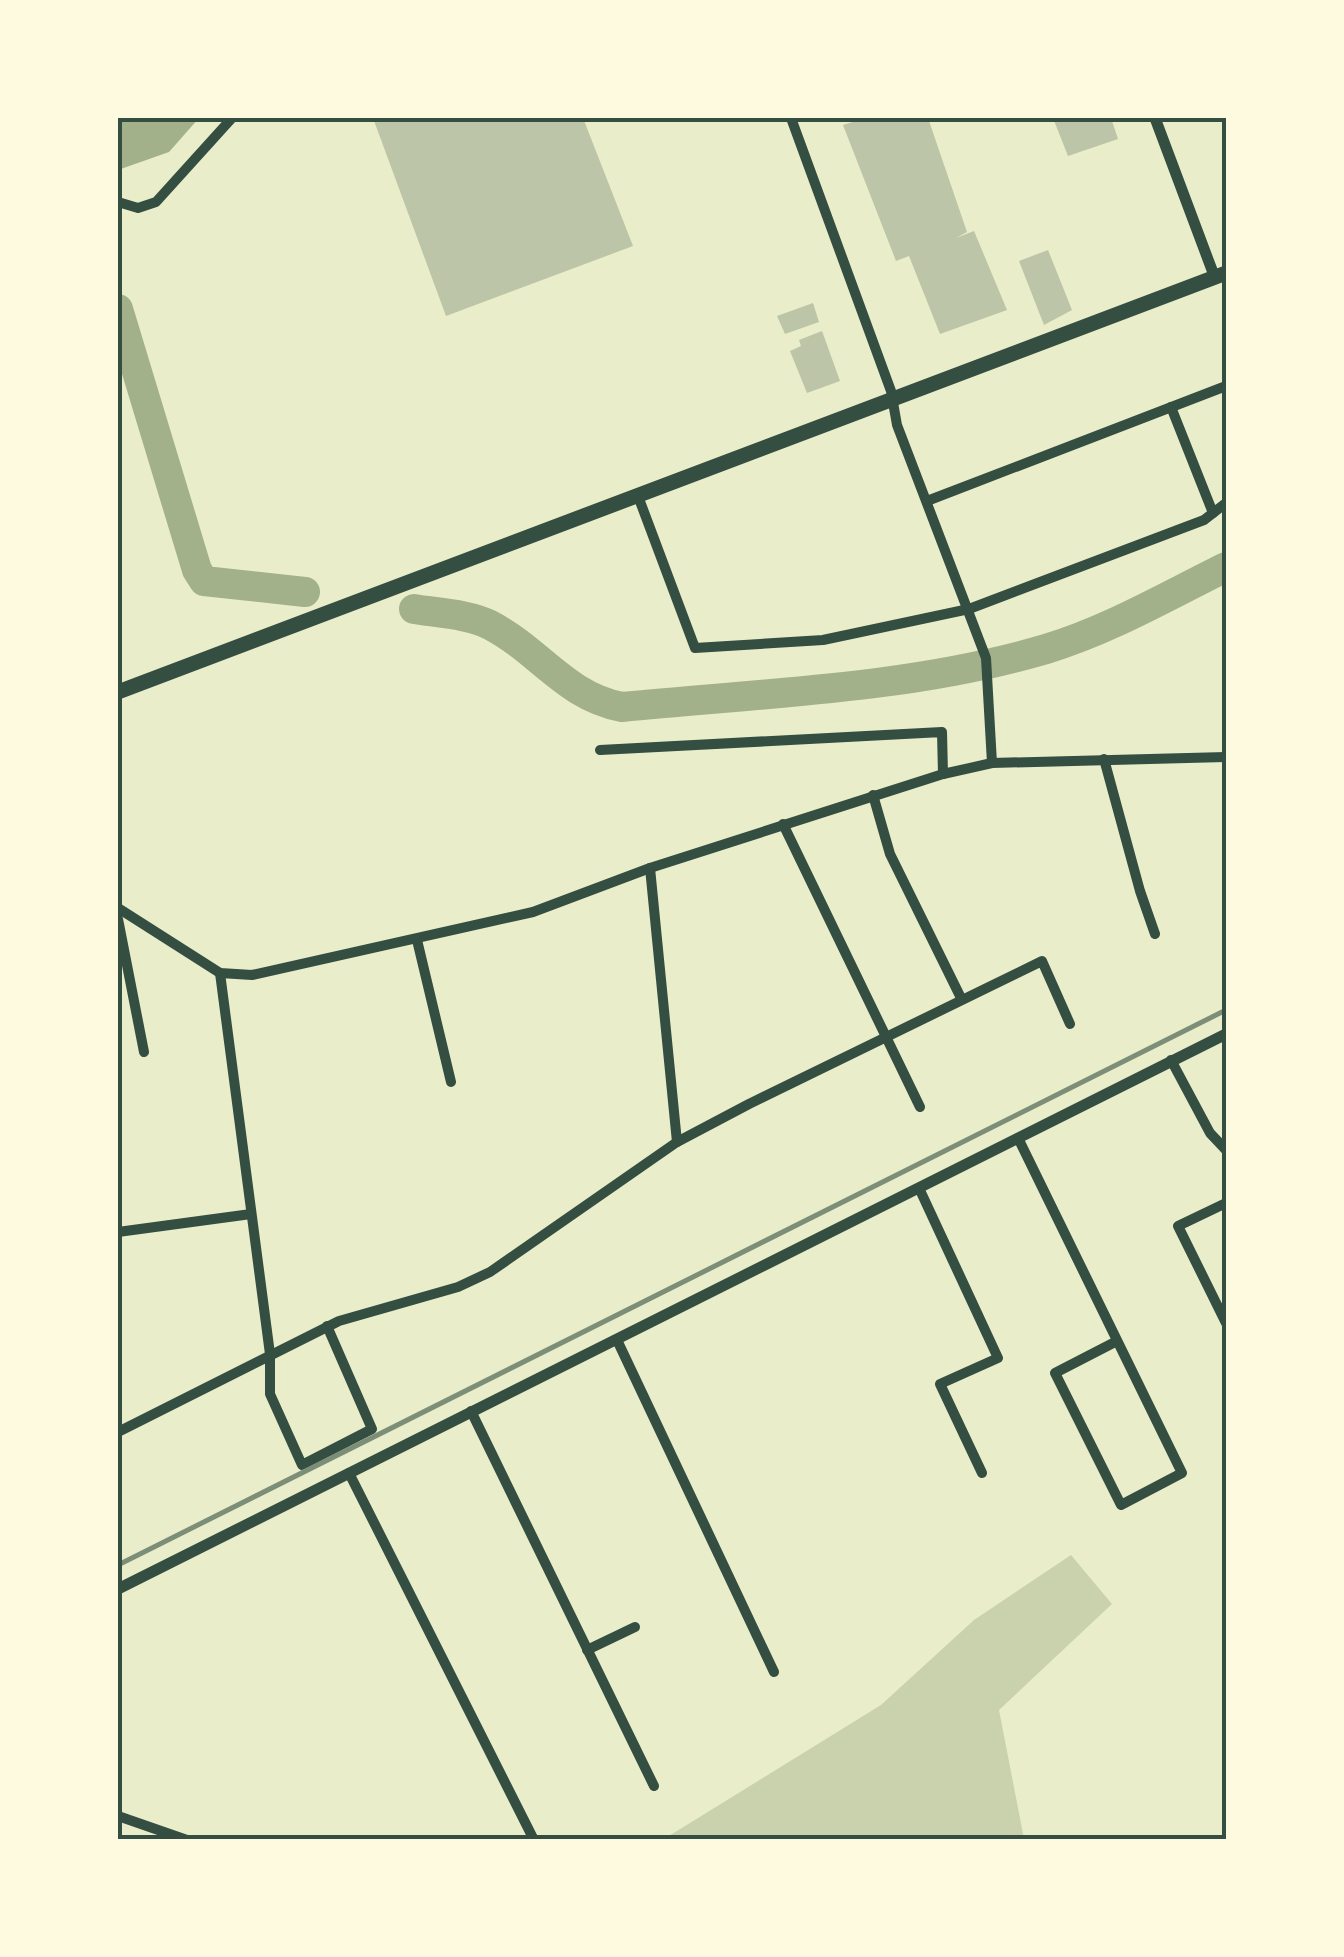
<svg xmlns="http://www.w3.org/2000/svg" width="1344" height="1957" font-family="'Playfair Display',serif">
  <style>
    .green { fill: #cad2ad }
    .water { fill: #a3b18a }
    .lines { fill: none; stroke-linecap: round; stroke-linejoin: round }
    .river { stroke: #a3b18a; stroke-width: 30 }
    .building { fill: #bcc5a7 }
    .minor { stroke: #344e41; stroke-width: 10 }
    .tertiary { stroke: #344e41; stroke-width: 11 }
    .trunk { stroke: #344e41; stroke-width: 15 }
    .rail { stroke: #7c8e77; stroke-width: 5 }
    .neatline { fill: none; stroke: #344e41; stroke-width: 4 }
  </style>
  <rect width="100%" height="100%" fill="#e9edc9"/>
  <path class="green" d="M 1071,1555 L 1112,1604 L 999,1710 L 1024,1839 L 664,1839 L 881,1705 L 974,1620 Z"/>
  <path class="water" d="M 118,118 L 199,118 L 169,152 L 118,170 Z"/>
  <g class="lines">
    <g class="river">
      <path d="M 118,309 L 197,570 L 204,581 L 305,592"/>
      <path d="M 414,609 C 438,613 468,614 490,625 C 540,651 565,696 622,707 C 762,693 910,689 1046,649 C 1109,630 1167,596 1226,567"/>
    </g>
  </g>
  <g class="building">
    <path d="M 373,118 L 583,118 L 633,246 L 446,316 Z"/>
    <path d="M 865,118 L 928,118 L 967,232 L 956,238 L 974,231 L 1007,310 L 940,334 L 909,256 L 896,261 L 843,125 Z"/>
    <path d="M 1053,118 L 1111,118 L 1118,139 L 1068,156 Z"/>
    <path d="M 1048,250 L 1072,310 L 1044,325 L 1019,261 Z"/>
    <path d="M 813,303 L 819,322 L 785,334 L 777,316 Z"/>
    <path d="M 822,331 L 840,381 L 807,393 L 790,351 L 801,346 L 799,340 Z"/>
  </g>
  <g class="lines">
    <g class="minor">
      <path d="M 791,118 L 891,391 L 897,425 L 986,658 L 992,763"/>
      <path d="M 118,202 L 138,208 L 156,202 L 232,118"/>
      <path d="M 638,496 L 695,648 L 823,640 L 969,609 L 1204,520 L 1213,513 L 1171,407"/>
      <path d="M 927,501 L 1226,386"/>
      <path d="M 1213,513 L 1226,503"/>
      <path d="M 600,750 L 942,732 L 943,774"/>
      <path d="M 1104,759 L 1140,891 L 1155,934"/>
      <path d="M 873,795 L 890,854 L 961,998"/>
      <path d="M 783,824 L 920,1107"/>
      <path d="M 650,868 L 677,1142"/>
      <path d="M 118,908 L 220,973 L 252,975 L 533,912 L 650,868 L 943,774 L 992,763 L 1226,757"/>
      <path d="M 118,919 L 144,1052"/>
      <path d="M 417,940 L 451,1082"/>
      <path d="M 220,973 L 270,1354 L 270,1394 L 302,1465 L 372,1429 L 327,1326"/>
      <path d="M 1171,1060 L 1210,1133 L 1226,1150"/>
      <path d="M 1018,1138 L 1182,1473 L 1121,1505 L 1055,1373 L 1117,1341"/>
      <path d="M 919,1188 L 998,1358 L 940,1384 L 982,1473"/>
      <path d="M 1226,1203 L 1178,1226 L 1226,1323"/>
      <path d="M 118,1232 L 251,1214"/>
      <path d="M 617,1340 L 774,1672"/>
      <path d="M 471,1411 L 654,1786"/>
      <path d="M 118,1432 L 339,1321 L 458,1287 L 490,1272 L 677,1142 L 749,1104 L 1042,961 L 1070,1024"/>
      <path d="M 349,1473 L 534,1840"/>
      <path d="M 587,1650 L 635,1627"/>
      <path d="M 118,1816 L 187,1840"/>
    </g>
    <g class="tertiary">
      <path d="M 1155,118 L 1215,278"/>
      <path d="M 118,1589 L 1226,1034"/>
    </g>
    <path class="trunk" d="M 118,692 L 1226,273"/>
    <path class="rail" d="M 118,1565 L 1226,1010"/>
  </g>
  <rect width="1344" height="1957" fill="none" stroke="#fefae0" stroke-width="240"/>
  <rect x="120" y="120" width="1104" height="1717" class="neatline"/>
</svg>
